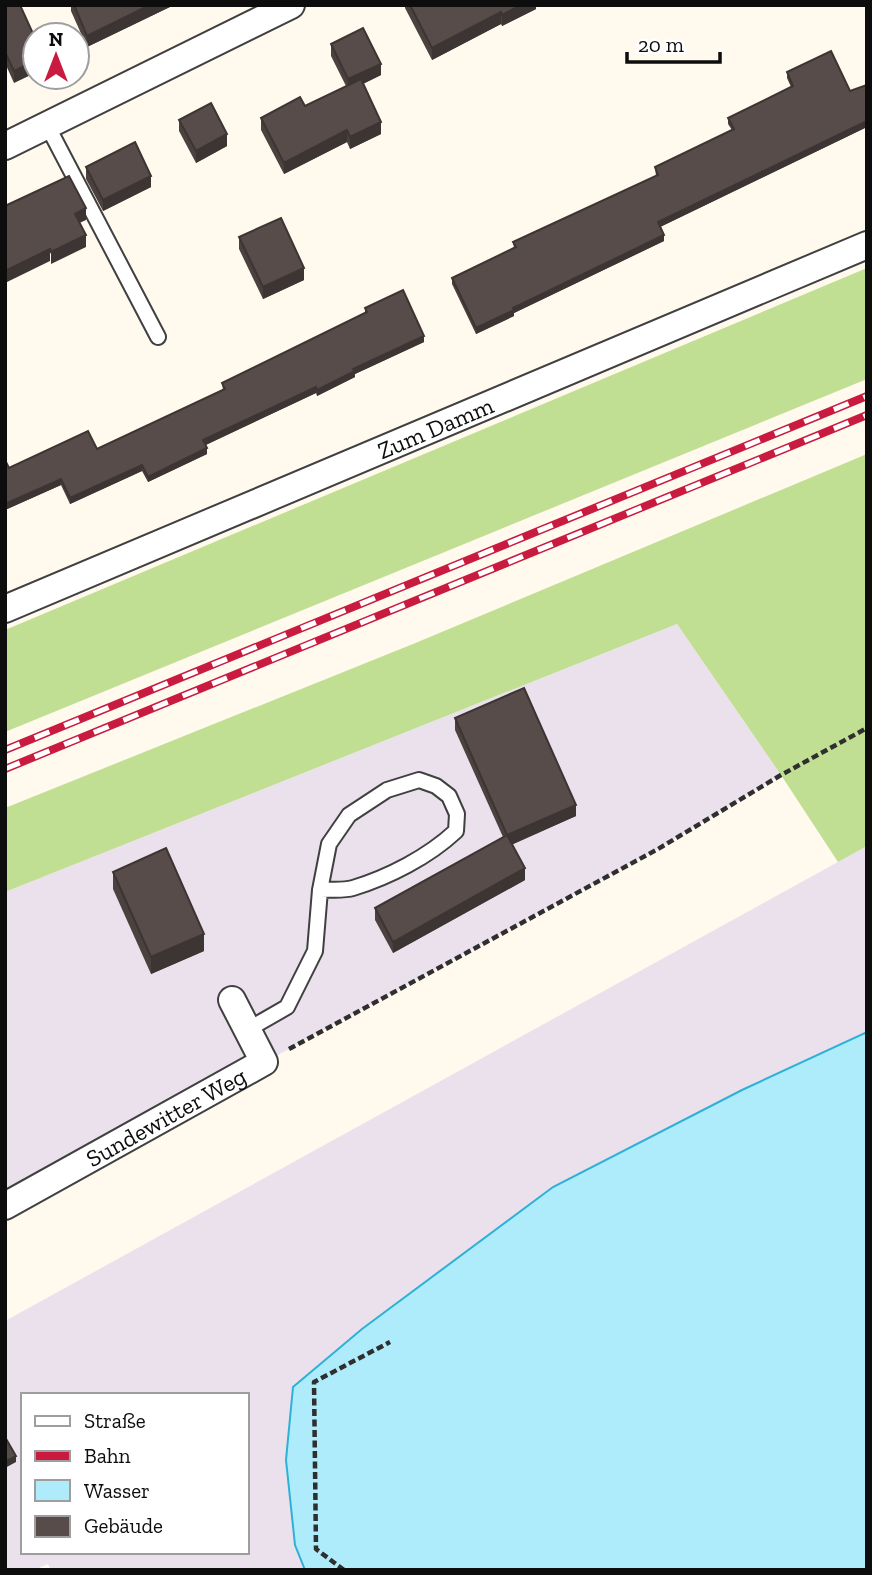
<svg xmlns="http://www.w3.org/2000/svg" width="872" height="1575" font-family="'Zilla Slab',serif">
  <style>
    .industrial { fill: #eae1ed; fill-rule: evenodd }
    .forest { fill: #c1df92 }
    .water { fill: #aeebfb; stroke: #2fb0d7; stroke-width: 2 }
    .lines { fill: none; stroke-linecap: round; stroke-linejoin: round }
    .lane-casing { stroke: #404040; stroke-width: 18 }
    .street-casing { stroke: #404040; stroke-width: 30 }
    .path { stroke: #2f2f2f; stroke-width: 4.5; stroke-dasharray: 7 3.5; stroke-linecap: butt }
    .lane { stroke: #fff; stroke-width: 14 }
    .street { stroke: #fff; stroke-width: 26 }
    .rail-casing { stroke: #c81b3f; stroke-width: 8 }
    .rail { stroke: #fff; stroke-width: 5; stroke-dasharray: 16; stroke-linecap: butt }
    .wall { fill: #4b413f }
    .shaded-wall { fill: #3d3533 }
    .building { fill: #574c49; stroke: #3d3533; stroke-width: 2 }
    .labels { text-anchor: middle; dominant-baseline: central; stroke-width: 7; stroke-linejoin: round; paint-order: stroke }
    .street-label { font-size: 24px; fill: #0d0d0d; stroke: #fff }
  </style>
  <rect width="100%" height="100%" fill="#fff9ee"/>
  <g class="industrial">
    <path d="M 677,624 L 781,775 L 658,849 L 5,1203 L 5,892 Z"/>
    <path d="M 867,846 L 867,1570 L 51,1570 L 48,1564 L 34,1570 L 5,1570 L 5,1321 ZM 23,1395 L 247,1395 L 247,1552 L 23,1552 Z"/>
  </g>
  <g class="forest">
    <path d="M 867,268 L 867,379 L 5,732 L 5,630 Z"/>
    <path d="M 867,454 L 867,846 L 838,862 L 781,775 L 677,624 L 5,892 L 5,808 L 413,644 Z"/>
  </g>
  <path class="water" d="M 867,1032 L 867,1570 L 305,1570 L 295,1545 L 286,1460 L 293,1387 L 362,1329 L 553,1187 L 742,1090 Z"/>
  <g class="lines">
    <g class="lane-casing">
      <g id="lane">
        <path d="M 47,125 L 158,337"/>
        <path d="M 247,1030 L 287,1007 L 315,951 L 320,890 L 329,844 L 349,815 L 387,790 L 419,780 L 436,786 L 449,796 L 457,814 L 456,831 C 428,857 389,877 353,888 C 343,891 330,889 320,890"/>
      </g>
    </g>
    <g class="street-casing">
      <g id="street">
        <path d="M 5,146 L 291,5"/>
        <path id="s1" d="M 5,609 L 867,245"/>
        <path id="s2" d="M 5,1206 L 264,1062 L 232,1000"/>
      </g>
    </g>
    <g class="path">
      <path d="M 289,1049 L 658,849 L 781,775 L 867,728"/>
      <path d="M 344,1570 L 316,1549 L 314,1382 L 390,1342"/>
    </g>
    <use href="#lane" class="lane"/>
    <use href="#street" class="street"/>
    <g class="rail-casing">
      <g id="rail">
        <path d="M 5,750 L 867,396"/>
        <path d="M 5,769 L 867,415"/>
      </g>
    </g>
    <use href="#rail" class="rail"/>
  </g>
  <g class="wall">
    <path d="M 20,5 L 14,83 L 5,63 L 5,6 Z"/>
    <path d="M 71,5 L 174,5 L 87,47 L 71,11 Z"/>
    <path d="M 405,5 L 536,5 L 536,9 L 502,26 L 501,24 L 432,60 L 405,8 Z"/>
    <path d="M 331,44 L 381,75 L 363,84 L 381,134 L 350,149 L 347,142 L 284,174 L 261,130 L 261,118 L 305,106 L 346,86 L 331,56 Z"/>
    <path d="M 787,72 L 850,91 L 867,85 L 867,127 L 660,227 L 664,241 L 514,313 L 514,316 L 476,334 L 452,284 L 452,278 L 514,248 L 513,242 L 656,176 L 655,167 L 732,130 L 728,124 L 728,118 L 791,87 L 787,78 Z"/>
    <path d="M 179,120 L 227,146 L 196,163 L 179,131 Z"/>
    <path d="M 86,167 L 151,187 L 103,211 L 86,179 Z"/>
    <path d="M 239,237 L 304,280 L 263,299 L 239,249 Z"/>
    <path d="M 365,308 L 424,342 L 355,374 L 355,377 L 317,396 L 316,393 L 206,445 L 207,454 L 148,482 L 142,471 L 70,504 L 61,485 L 5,510 L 5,460 L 9,468 L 97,449 L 223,390 L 222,383 L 365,313 Z"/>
    <path d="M 455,718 L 576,816 L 512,844 L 525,880 L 393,953 L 375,920 L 375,908 L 503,837 L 455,730 Z"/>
    <path d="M 113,872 L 204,951 L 151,974 L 113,889 Z"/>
  </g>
  <g class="shaded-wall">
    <path d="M 150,5 L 174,5 L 87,47 L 87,36 Z"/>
    <path d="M 521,5 L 536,5 L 536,9 L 502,26 L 502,15 Z"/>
    <path d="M 501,12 L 501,24 L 432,60 L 432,48 Z"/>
    <path d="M 35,61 L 35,73 L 14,83 L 14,71 Z"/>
    <path d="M 381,64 L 381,75 L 348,91 L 348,79 Z"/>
    <path d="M 867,121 L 867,127 L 658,228 L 658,222 Z"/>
    <path d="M 381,122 L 381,134 L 350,149 L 350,137 Z"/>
    <path d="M 347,130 L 347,142 L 284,174 L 284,163 Z"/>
    <path d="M 227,134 L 227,146 L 196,163 L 196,151 Z"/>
    <path d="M 151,176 L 151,187 L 103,211 L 103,200 Z"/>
    <path d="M 86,208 L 86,220 L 75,225 L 75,214 Z"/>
    <path d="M 86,235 L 86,247 L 51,264 L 51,252 Z"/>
    <path d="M 664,235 L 664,241 L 514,313 L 514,316 L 476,334 L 476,328 L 513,308 Z"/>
    <path d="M 50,249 L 50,261 L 5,283 L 5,271 Z"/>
    <path d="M 304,268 L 304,280 L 263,299 L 263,287 Z"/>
    <path d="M 424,336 L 424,342 L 355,374 L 355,377 L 317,396 L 317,390 L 353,369 Z"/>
    <path d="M 316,387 L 316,393 L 203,446 L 203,440 Z"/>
    <path d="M 207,448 L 207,454 L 148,482 L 148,477 Z"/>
    <path d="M 142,465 L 142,471 L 70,504 L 70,498 Z"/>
    <path d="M 61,479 L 61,485 L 5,510 L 5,504 Z"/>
    <path d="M 576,805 L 576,816 L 507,847 L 507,835 Z"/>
    <path d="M 525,868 L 525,880 L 393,953 L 393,942 Z"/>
    <path d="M 204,934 L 204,951 L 151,974 L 151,957 Z"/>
    <path d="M 16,1456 L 16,1462 L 5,1468 L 5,1462 Z"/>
  </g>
  <g class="building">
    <path d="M 7,5 L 20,5 L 35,38 L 35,61 L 14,71 L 5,52 L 5,6 Z"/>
    <path d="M 74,5 L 150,5 L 87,36 Z"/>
    <path d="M 410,5 L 521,5 L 502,15 L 501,12 L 432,48 Z"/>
    <path d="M 363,28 L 381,64 L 348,79 L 331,44 Z"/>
    <path d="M 831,51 L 850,91 L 867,85 L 867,121 L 658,222 L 664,235 L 513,308 L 514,310 L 476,328 L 452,278 L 516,247 L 513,242 L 658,175 L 655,167 L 734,129 L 728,118 L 793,86 L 787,72 Z"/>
    <path d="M 361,79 L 381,122 L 350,137 L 347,130 L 284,163 L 261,118 L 300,97 L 305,106 Z"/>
    <path d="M 211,103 L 227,134 L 196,151 L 179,120 Z"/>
    <path d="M 135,142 L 151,176 L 103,200 L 86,167 Z"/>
    <path d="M 69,176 L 86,208 L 75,214 L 86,235 L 51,252 L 50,249 L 5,271 L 5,206 Z"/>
    <path d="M 281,218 L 304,268 L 263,287 L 239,237 Z"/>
    <path d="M 403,290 L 424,336 L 353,369 L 355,371 L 317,390 L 316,387 L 203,440 L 207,448 L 148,477 L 142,465 L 70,498 L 61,479 L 5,504 L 5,460 L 9,468 L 88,431 L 97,449 L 225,389 L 222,383 L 367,312 L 365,308 Z"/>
    <path d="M 524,688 L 576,805 L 507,835 L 455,718 Z"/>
    <path d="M 507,835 L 525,868 L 393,942 L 375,908 Z"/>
    <path d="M 166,848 L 204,934 L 151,957 L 113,872 Z"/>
    <path d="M 5,1437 L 16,1456 L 5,1462 Z"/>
  </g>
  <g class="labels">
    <g class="street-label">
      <text stroke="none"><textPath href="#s1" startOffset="467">Zum Damm</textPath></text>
      <text stroke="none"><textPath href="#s2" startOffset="184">Sundewitter Weg</textPath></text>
    </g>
  </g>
  <rect width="872" height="1575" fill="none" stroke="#0d0d0d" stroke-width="14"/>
  <rect x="21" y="1393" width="228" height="161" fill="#ffffff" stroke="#9e9e9e" stroke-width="2"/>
  <rect x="35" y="1416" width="35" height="10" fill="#ffffff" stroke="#9e9e9e" stroke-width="2"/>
  <text x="84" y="1428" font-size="21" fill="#0d0d0d">Straße</text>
  <rect x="35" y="1451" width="35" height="10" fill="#c81b3f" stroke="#9e9e9e" stroke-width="2"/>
  <text x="84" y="1463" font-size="21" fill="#0d0d0d">Bahn</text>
  <rect x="35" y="1480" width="35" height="21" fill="#aeebfb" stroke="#9e9e9e" stroke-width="2"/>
  <text x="84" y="1498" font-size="21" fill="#0d0d0d">Wasser</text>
  <rect x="35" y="1516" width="35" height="21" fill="#574c49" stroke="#9e9e9e" stroke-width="2"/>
  <text x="84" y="1533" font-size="21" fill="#0d0d0d">Gebäude</text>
  <g transform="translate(56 56)"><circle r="33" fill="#ffffff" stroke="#9e9e9e" stroke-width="2"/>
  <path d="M0-5L12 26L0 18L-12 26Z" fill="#c81b3f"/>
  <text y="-10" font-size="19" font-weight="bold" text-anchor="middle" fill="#0d0d0d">N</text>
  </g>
  <path d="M627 52v10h93v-10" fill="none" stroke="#0d0d0d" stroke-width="3.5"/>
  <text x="638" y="52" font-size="21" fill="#0d0d0d" stroke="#ffffff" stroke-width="5" paint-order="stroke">20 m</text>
</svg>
